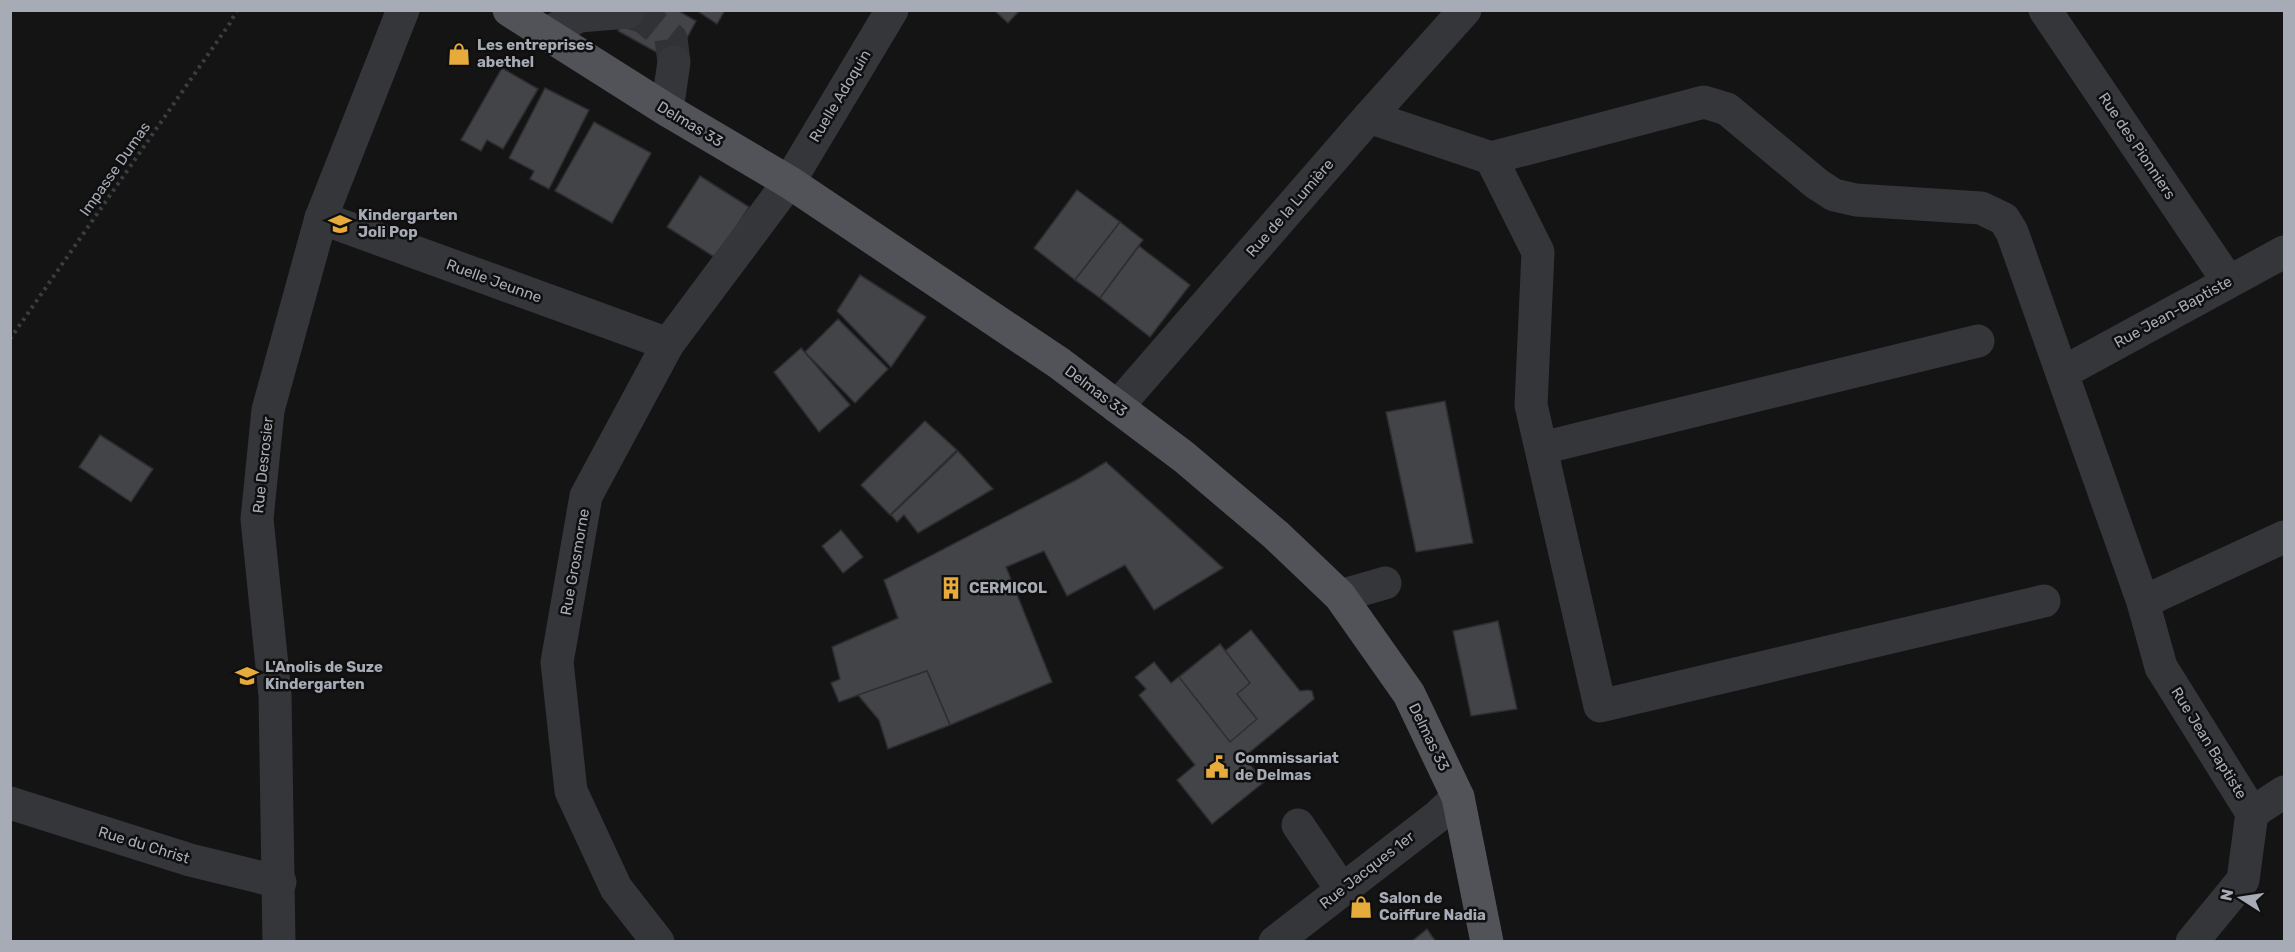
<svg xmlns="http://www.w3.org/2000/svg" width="2295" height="952" font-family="Rubik,sans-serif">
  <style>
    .building { fill: #434448; stroke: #2e2e31; stroke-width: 1.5 }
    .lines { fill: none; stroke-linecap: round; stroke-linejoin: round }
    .minor-tunnel { stroke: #313235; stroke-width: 33; stroke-dasharray: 33 16; stroke-linecap: butt }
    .path { stroke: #3b3d41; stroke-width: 4; stroke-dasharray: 3 4.5; stroke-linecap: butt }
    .minor { stroke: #35363a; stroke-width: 33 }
    .major { stroke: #515359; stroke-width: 33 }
    .labels { text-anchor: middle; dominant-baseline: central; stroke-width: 5; stroke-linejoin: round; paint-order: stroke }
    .poi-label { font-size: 15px; font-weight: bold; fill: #a6abb5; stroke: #0f0f10; text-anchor: start }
    .street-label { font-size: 15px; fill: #a6abb5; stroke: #0f0f10 }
  </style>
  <rect width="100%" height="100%" fill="#141415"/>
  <g class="building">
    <path d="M 629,10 L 677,10 L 696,21 L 674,62 L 618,31 Z"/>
    <path d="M 696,10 L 725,10 L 717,24 Z"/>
    <path d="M 994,10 L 1020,10 L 1008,23 Z"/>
    <path d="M 502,68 L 538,89 L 503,149 L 487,140 L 481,151 L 461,140 Z"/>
    <path d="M 545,88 L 589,110 L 549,189 L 530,179 L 534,171 L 509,158 Z"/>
    <path d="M 594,122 L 651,153 L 612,223 L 555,191 Z"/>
    <path d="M 700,176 L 749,207 L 716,258 L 667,227 Z"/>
    <path d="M 1077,190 L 1120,222 L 1075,280 L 1034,248 Z"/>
    <path d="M 1120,222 L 1143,240 L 1100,298 L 1075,280 Z"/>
    <path d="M 1139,246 L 1190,285 L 1150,337 L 1100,298 Z"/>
    <path d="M 860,275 L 926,317 L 891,367 L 837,311 Z"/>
    <path d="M 838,319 L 888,369 L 855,403 L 805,352 Z"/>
    <path d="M 801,348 L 850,405 L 819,432 L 774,372 Z"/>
    <path d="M 1445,401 L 1473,543 L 1416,552 L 1386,412 Z"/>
    <path d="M 925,421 L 957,450 L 890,515 L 861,485 Z"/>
    <path d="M 100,435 L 153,469 L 131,502 L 79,467 Z"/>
    <path d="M 958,451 L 993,489 L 918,533 L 904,515 L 897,522 L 891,515 Z"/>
    <path d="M 1106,462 L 1223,568 L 1154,610 L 1125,565 L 1067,596 L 1044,551 L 1006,567 L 1052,682 L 950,725 L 927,671 L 839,702 L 831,683 L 840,679 L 832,647 L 898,618 L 884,580 L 1078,479 Z"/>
    <path d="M 841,530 L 863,557 L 843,573 L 822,546 Z"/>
    <path d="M 1498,621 L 1517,709 L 1471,716 L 1453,631 Z"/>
    <path d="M 1251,630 L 1300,691 L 1308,690 L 1312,691 L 1314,699 L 1244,757 L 1264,782 L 1212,824 L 1177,780 L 1195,765 L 1139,695 L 1146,689 L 1135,677 L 1154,662 L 1171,683 L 1220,644 L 1225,651 Z"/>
    <path d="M 1220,644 L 1250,683 L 1237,694 L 1257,719 L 1230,742 L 1179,677 Z"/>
    <path d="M 927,671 L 950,725 L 888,749 L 879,720 L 858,695 Z"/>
    <path d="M 1427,929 L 1436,942 L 1411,942 Z"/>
  </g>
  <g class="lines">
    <path class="minor-tunnel" d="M 628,12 L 644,17 L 671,39 L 674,62"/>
    <path class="path" d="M 10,339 L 230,23 L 237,10"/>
    <g class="minor">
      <path d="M 2045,10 L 2228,281"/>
      <path d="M 546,34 L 579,16 L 628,12"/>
      <path d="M 667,110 L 674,62"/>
      <path d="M 1369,117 L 1491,158 L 1704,102 L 1727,109 L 1817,184 L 1834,195 L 1856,200 L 1981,208 L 2004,219 L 2012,232 L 2143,602 L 2161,667 L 2252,813 L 2243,880 L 2192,942"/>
      <path d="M 1491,158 L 1538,252 L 1531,405 L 1600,706 L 2044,601"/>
      <path d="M 321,218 L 668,344"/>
      <path d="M 2062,373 L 2284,252"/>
      <path d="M 1117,407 L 1369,117 L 1465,10"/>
      <path d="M 1542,448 L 1978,341"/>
      <path d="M 1340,596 L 1385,583"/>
      <path d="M 2143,602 L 2284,537"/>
      <path d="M 10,803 L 190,860 L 280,882"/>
      <path d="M 2252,813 L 2284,792"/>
      <path d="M 1298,825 L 1342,890"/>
      <path d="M 279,942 L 275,695 L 257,519 L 268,410 L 321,218 L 403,10"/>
      <path d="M 658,942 L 616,888 L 571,791 L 557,662 L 586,496 L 668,344 L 789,182 L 892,10"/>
      <path d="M 1275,942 L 1438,816 L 1458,797"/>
    </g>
    <path class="major" d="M 509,10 L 667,110 L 789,182 L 1059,363 L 1184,457 L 1276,535 L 1340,596 L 1409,694 L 1458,797 L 1487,942"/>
  </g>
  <defs>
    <g id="shop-bare" transform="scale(1.8)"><path d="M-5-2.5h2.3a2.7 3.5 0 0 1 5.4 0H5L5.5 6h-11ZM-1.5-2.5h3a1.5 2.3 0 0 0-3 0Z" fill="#e6ab3b" stroke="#0f0f10" stroke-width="2.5" paint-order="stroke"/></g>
    <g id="school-bare" transform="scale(1.8)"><path d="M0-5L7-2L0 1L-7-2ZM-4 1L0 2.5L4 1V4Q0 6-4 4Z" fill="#e6ab3b" stroke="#0f0f10" stroke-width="2.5" paint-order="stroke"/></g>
    <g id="building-bare" transform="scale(1.8)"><path d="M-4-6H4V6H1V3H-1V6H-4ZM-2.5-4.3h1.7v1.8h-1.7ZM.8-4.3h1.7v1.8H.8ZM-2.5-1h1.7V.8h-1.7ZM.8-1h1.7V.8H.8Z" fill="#e6ab3b" stroke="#0f0f10" stroke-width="2.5" paint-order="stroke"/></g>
    <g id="civic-bare" transform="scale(1.8)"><path d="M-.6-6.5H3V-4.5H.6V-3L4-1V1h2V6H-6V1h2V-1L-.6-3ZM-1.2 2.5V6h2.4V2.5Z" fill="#e6ab3b" stroke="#0f0f10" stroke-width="2.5" paint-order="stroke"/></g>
  </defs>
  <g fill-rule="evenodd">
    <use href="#shop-bare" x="459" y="54"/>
    <use href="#school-bare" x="340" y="224"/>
    <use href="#building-bare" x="951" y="588"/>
    <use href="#school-bare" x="247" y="676"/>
    <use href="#civic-bare" x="1217" y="767"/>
    <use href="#shop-bare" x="1361" y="907"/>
  </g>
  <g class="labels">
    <g class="poi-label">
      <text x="477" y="45">Les entreprises<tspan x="477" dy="17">abethel</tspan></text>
      <text x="358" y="215">Kindergarten<tspan x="358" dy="17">Joli Pop</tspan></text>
      <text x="969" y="588">CERMICOL</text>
      <text x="265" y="667">L'Anolis de Suze<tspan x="265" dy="17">Kindergarten</tspan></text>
      <text x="1235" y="758">Commissariat<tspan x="1235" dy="17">de Delmas</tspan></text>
      <text x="1379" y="898">Salon de<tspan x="1379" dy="17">Coiffure Nadia</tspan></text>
    </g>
    <g class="street-label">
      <text transform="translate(840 96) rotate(-59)">Ruelle Adoquin</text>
      <text transform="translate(690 124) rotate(31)">Delmas 33</text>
      <text transform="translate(2137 146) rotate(56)">Rue des Pionniers</text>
      <text transform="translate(115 169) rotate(-55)">Impasse Dumas</text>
      <text transform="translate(1290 208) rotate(-49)">Rue de la Lumière</text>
      <text transform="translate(494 281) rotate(20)">Ruelle Jeunne</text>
      <text transform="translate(2173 312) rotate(-29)">Rue Jean-Baptiste</text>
      <text transform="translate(1096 391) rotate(37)">Delmas 33</text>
      <text transform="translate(263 465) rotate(-84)">Rue Desrosier</text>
      <text transform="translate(575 562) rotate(-80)">Rue Grosmorne</text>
      <text transform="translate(1429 737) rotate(64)">Delmas 33</text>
      <text transform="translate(2209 743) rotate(58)">Rue Jean Baptiste</text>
      <text transform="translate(144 845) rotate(17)">Rue du Christ</text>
      <text transform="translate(1367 870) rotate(-38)">Rue Jacques 1er</text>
    </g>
  </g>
  <rect width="2295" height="952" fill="none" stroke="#a6abb5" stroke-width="24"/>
  <g transform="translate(2241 898) rotate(282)" stroke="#0f0f10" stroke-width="4.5" paint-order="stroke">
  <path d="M0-4.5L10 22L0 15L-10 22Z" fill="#a6abb5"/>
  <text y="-9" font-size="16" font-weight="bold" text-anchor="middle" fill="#a6abb5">N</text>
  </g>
</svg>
